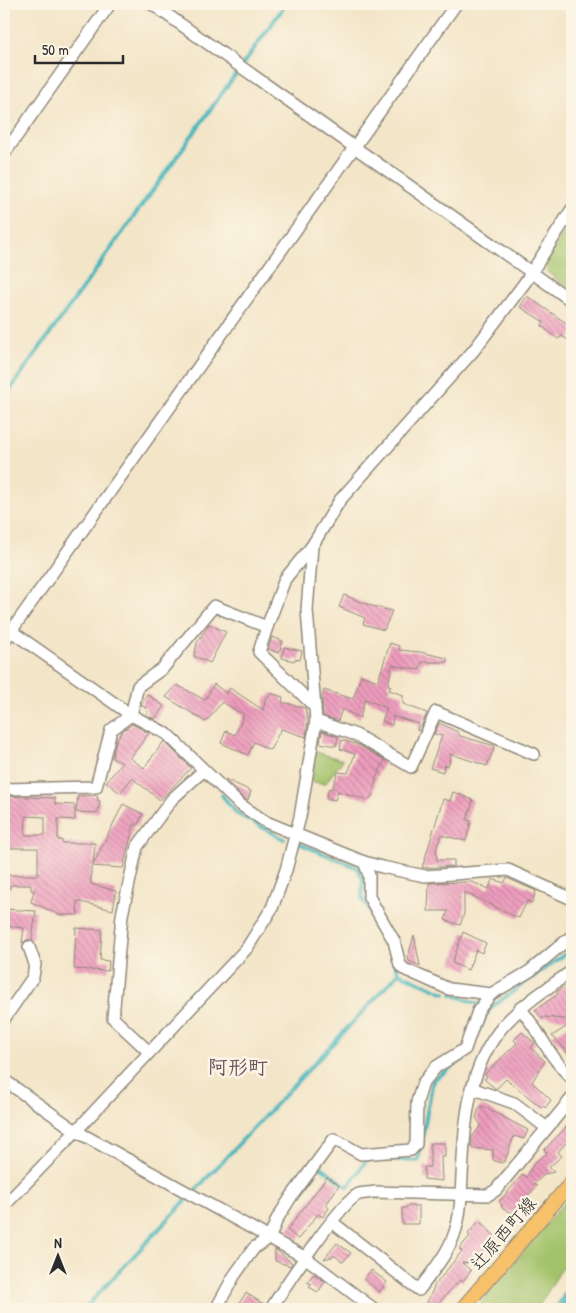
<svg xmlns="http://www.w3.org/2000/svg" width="576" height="1313" font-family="'Patrick Hand','Klee One',sans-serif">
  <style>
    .park { fill: #a3c26a; stroke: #67764a }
    .water { fill: #46b6bc; stroke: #387074 }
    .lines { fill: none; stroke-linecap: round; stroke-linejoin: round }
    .stream { stroke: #46b6bc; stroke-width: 4 }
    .building { fill: url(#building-back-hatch); fill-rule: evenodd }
    .minor-casing { stroke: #8f887a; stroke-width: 14 }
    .major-casing { stroke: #8f887a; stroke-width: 16 }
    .minor { stroke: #fff; stroke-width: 11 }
    .major { stroke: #f7c06b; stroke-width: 14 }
    .labels { text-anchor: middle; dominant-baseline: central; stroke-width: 5; stroke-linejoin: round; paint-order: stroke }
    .street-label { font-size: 18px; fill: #2b2b2b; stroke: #fcf5e5 }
    .quarter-label { font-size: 20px; font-weight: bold; fill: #6f535e; stroke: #fcf5e5 }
  </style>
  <defs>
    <pattern id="building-back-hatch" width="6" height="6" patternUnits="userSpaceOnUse" patternTransform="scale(1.25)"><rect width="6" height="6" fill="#ee9cbd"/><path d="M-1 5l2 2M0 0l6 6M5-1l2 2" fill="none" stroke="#c17f9a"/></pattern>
  </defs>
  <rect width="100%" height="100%" fill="#fcf5e5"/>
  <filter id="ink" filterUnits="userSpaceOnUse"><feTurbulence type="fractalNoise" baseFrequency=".02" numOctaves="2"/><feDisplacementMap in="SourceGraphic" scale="10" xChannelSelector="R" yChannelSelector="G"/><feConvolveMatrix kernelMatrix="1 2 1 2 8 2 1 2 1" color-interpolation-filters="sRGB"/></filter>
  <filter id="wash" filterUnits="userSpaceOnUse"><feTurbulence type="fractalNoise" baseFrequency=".0096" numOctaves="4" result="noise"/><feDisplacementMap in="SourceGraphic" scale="20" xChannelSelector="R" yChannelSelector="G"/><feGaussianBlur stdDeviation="1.12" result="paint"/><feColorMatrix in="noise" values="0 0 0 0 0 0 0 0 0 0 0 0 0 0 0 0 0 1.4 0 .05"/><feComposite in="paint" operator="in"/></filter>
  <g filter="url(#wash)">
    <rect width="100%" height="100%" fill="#f3e5c8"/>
    <g class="park">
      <path d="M 572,219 L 572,290 L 547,272 L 545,264 Z"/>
      <path d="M 313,751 L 343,760 L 325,784 L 308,781 Z"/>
      <path d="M 572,1193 L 572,1252 L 537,1309 L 476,1309 Z"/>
    </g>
    <path class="water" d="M 572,1281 L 572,1309 L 554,1309 Z"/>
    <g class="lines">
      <g class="stream">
        <path d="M 4,398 L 286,4"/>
        <path d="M 222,795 L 236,813 L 284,839"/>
        <path d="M 298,843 L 358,868 L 363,880 L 362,898 L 377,921"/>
        <path d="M 395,964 L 399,973 L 445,993"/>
        <path d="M 452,994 L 481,1005"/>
        <path d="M 472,1044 L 489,1009 L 572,949"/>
        <path d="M 320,1166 L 348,1187 L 368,1158 L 418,1161 L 433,1080 L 466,1057 L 469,1050"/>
        <path d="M 84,1309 L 399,973"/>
      </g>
    </g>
    <g id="blocks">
      <g class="building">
        <path d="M 527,296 L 572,327 L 572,335 L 568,340 L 562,336 L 558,339 L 542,326 L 544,322 L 520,307 Z"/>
        <path d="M 344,595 L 372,606 L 392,611 L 384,630 L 363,624 L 365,618 L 339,607 Z"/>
        <path d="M 209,624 L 226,632 L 210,663 L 194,656 L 197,643 Z"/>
        <path d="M 272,637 L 283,641 L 279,653 L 268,649 Z"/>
        <path d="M 390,643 L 399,646 L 399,650 L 420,652 L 447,658 L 447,662 L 422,662 L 419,670 L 392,665 L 388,685 L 391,686 L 389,690 L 403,695 L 403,704 L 427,713 L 419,731 L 417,730 L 419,724 L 393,716 L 392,725 L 382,721 L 387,708 L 365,699 L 360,718 L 342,709 L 338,721 L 323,716 L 322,697 L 324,690 L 353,699 L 361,675 L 378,681 Z"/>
        <path d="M 284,647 L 302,651 L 300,660 L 295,659 L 294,661 L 282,658 Z"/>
        <path d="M 214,684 L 227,694 L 230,688 L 263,710 L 266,697 L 269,697 L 271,693 L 283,697 L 282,702 L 305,708 L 308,721 L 306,737 L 281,729 L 270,750 L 254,742 L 248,755 L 221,743 L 226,731 L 235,735 L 244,715 L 222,702 L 206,722 L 166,697 L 177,685 L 205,700 Z"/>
        <path d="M 147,694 L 164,706 L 155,719 L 148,716 L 146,708 L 141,705 Z"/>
        <path d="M 439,723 L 458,732 L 460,736 L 495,746 L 487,766 L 451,754 L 448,766 L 444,765 L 443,772 L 430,768 L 442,736 L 434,734 Z"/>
        <path d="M 132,724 L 149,733 L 130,758 L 144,768 L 164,741 L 191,768 L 160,800 L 132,778 L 120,793 L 106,782 L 122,763 L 112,758 L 116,741 L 122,731 Z"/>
        <path d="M 322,731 L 338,737 L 336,746 L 320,743 Z"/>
        <path d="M 342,740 L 356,744 L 385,760 L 376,778 L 373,795 L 368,800 L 338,791 L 335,800 L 326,798 L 329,788 L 332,789 L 338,772 L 348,773 L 355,754 L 340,749 Z"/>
        <path d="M 225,779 L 251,791 L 248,800 L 242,797 Z"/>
        <path d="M 453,792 L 473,800 L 467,820 L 471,821 L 466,841 L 441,835 L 436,850 L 437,860 L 454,860 L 454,866 L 422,868 L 443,799 L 450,801 Z"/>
        <path d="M 97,795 L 98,801 L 100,801 L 98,813 L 76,812 L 78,796 Z"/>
        <path d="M 4,796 L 55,798 L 55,804 L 75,805 L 75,820 L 58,819 L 58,840 L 62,840 L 62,843 L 95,843 L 93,865 L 123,804 L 143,814 L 137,826 L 134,824 L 123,868 L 91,866 L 91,884 L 116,891 L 113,910 L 77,901 L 78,915 L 60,915 L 31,902 L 34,891 L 31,890 L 31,885 L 11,885 L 4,898 L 4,875 L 38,875 L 38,848 L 4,848 ZM 26,816 L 45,817 L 45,835 L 25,835 Z"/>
        <path d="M 507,878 L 536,891 L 532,903 L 527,901 L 519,918 L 464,892 L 464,914 L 460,925 L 445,920 L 448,911 L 428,911 L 429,883 L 472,882 L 489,889 L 492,879 L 504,883 Z"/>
        <path d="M 4,909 L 36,911 L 32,940 L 27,940 L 22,943 L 24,928 L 4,926 Z"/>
        <path d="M 76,928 L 102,930 L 100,960 L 109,961 L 108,971 L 74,969 Z"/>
        <path d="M 463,932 L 486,943 L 482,953 L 476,950 L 468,970 L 452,963 Z"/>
        <path d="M 414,935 L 420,966 L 409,961 L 408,957 Z"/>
        <path d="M 572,982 L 572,1020 L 545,1017 L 542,1019 L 535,1010 L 558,994 L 556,992 Z"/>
        <path d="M 572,1023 L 572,1061 L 561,1044 L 552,1036 Z"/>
        <path d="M 522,1032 L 535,1043 L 531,1048 L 545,1061 L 532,1082 L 551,1100 L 545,1108 L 543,1106 L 541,1107 L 506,1079 L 496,1089 L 484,1079 L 487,1077 L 485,1074 L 517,1043 L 514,1040 Z"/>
        <path d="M 482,1106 L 528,1130 L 524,1139 L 514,1136 L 505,1161 L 501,1163 L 493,1160 L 493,1150 L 472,1148 L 472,1137 L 481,1125 L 476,1118 L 479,1108 Z"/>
        <path d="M 572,1121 L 572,1140 L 565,1144 L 558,1152 L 562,1156 L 549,1167 L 554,1172 L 545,1174 L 534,1184 L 537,1186 L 511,1213 L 502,1208 L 502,1204 L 499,1202 L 523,1174 L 526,1177 L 535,1162 L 547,1153 L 544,1150 Z"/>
        <path d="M 430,1143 L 445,1143 L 445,1157 L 441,1157 L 442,1181 L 424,1179 L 424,1167 L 430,1167 Z"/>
        <path d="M 327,1177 L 339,1185 L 326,1205 L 329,1208 L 323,1217 L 318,1214 L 298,1239 L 287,1230 Z"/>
        <path d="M 407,1206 L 419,1206 L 419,1224 L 402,1224 L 402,1208 L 406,1208 Z"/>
        <path d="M 479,1221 L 496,1237 L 482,1252 L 478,1261 L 462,1263 L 471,1271 L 462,1282 L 460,1280 L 433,1309 L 424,1309 L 435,1285 L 462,1251 L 459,1249 L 470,1236 L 468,1234 Z"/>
        <path d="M 337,1243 L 351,1253 L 343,1262 L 335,1256 L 324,1259 Z"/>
        <path d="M 275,1249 L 292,1263 L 290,1266 L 275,1261 Z"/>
        <path d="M 371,1270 L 387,1282 L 379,1292 L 364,1279 Z"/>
        <path d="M 314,1274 L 325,1282 L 318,1292 L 309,1287 L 311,1284 L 307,1282 Z"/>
        <path d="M 246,1293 L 265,1305 L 264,1309 L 235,1309 Z"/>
      </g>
    </g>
  </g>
  <g filter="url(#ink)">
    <use href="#blocks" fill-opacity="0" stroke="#8f887a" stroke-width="1"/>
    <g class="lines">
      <g class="minor-casing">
        <g id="minor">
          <path d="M 152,4 L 572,301"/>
          <path d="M 4,154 L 110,4"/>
          <path d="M 4,626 L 131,715 L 167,734 L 238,803 L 266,822 L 364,862 L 382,867 L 425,876 L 508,870 L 572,899"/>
          <path d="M 267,627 L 259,652 L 315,707"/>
          <path d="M 4,641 L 456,4"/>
          <path d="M 316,721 L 356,735 L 411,767 L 436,712 L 534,754"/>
          <path d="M 4,789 L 96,787 L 111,730 L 131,715 L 138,686 L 163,668 L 214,606 L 267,627 L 285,579 L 312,546"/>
          <path d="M 491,994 L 530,971 L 572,936"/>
          <path d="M 520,1008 C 539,1030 550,1059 572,1078"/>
          <path d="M 4,1019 L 33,977 L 35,964 L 29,947"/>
          <path d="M 148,1051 L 113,1018 L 122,915 L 137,847 L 172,799 L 203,771"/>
          <path d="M 4,1080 L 76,1131 L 306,1258 L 374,1309"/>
          <path d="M 471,1088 L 514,1103 L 547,1128"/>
          <path d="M 4,1206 L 76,1131 L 247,948 L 272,908 L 286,870 L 300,817 L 316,721 L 307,610 L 312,546 L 340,500 L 474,350 L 526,281 L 572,209"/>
          <path d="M 332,1222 L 419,1290 C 432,1272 448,1254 455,1232 C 461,1214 461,1195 462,1176 C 465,1122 467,1068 504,1025 C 524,1003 548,988 572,971"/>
          <path d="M 216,1309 L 234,1276 L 254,1248 L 270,1237 L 277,1219 L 291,1197 L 334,1139 L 361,1154 L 411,1150 L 416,1144 L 417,1102 L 423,1083 L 436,1067 L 465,1049 L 478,1011 L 491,994 L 449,989 L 404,969 L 400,965 L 394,941 L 369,897 L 369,875 L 364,862"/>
          <path d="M 271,1309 C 283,1289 341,1201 359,1194 C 363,1193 370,1193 374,1192 L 488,1195 L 496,1190 L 572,1098"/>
        </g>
      </g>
      <g class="major-casing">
        <path id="major" d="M 462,1309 L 572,1182"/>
      </g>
      <use href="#minor" class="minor"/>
      <use href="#major" class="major"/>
    </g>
  </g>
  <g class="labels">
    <g class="street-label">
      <text transform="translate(503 1233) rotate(-49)">辻原西町線</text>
    </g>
    <g class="quarter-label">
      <text x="238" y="1066">阿形町</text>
    </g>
  </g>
  <rect width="576" height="1313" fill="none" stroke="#fcf5e5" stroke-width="20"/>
  <g transform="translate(58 1256)" stroke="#fcf5e5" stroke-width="4" paint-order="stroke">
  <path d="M0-4L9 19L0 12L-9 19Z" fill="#2b2b2b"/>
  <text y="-8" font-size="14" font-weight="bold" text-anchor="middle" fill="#2b2b2b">N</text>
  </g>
  <path d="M35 55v8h88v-8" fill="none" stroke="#2b2b2b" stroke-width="2.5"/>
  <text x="42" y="55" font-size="15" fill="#2b2b2b" stroke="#fcf5e5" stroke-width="4" paint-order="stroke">50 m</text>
</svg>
